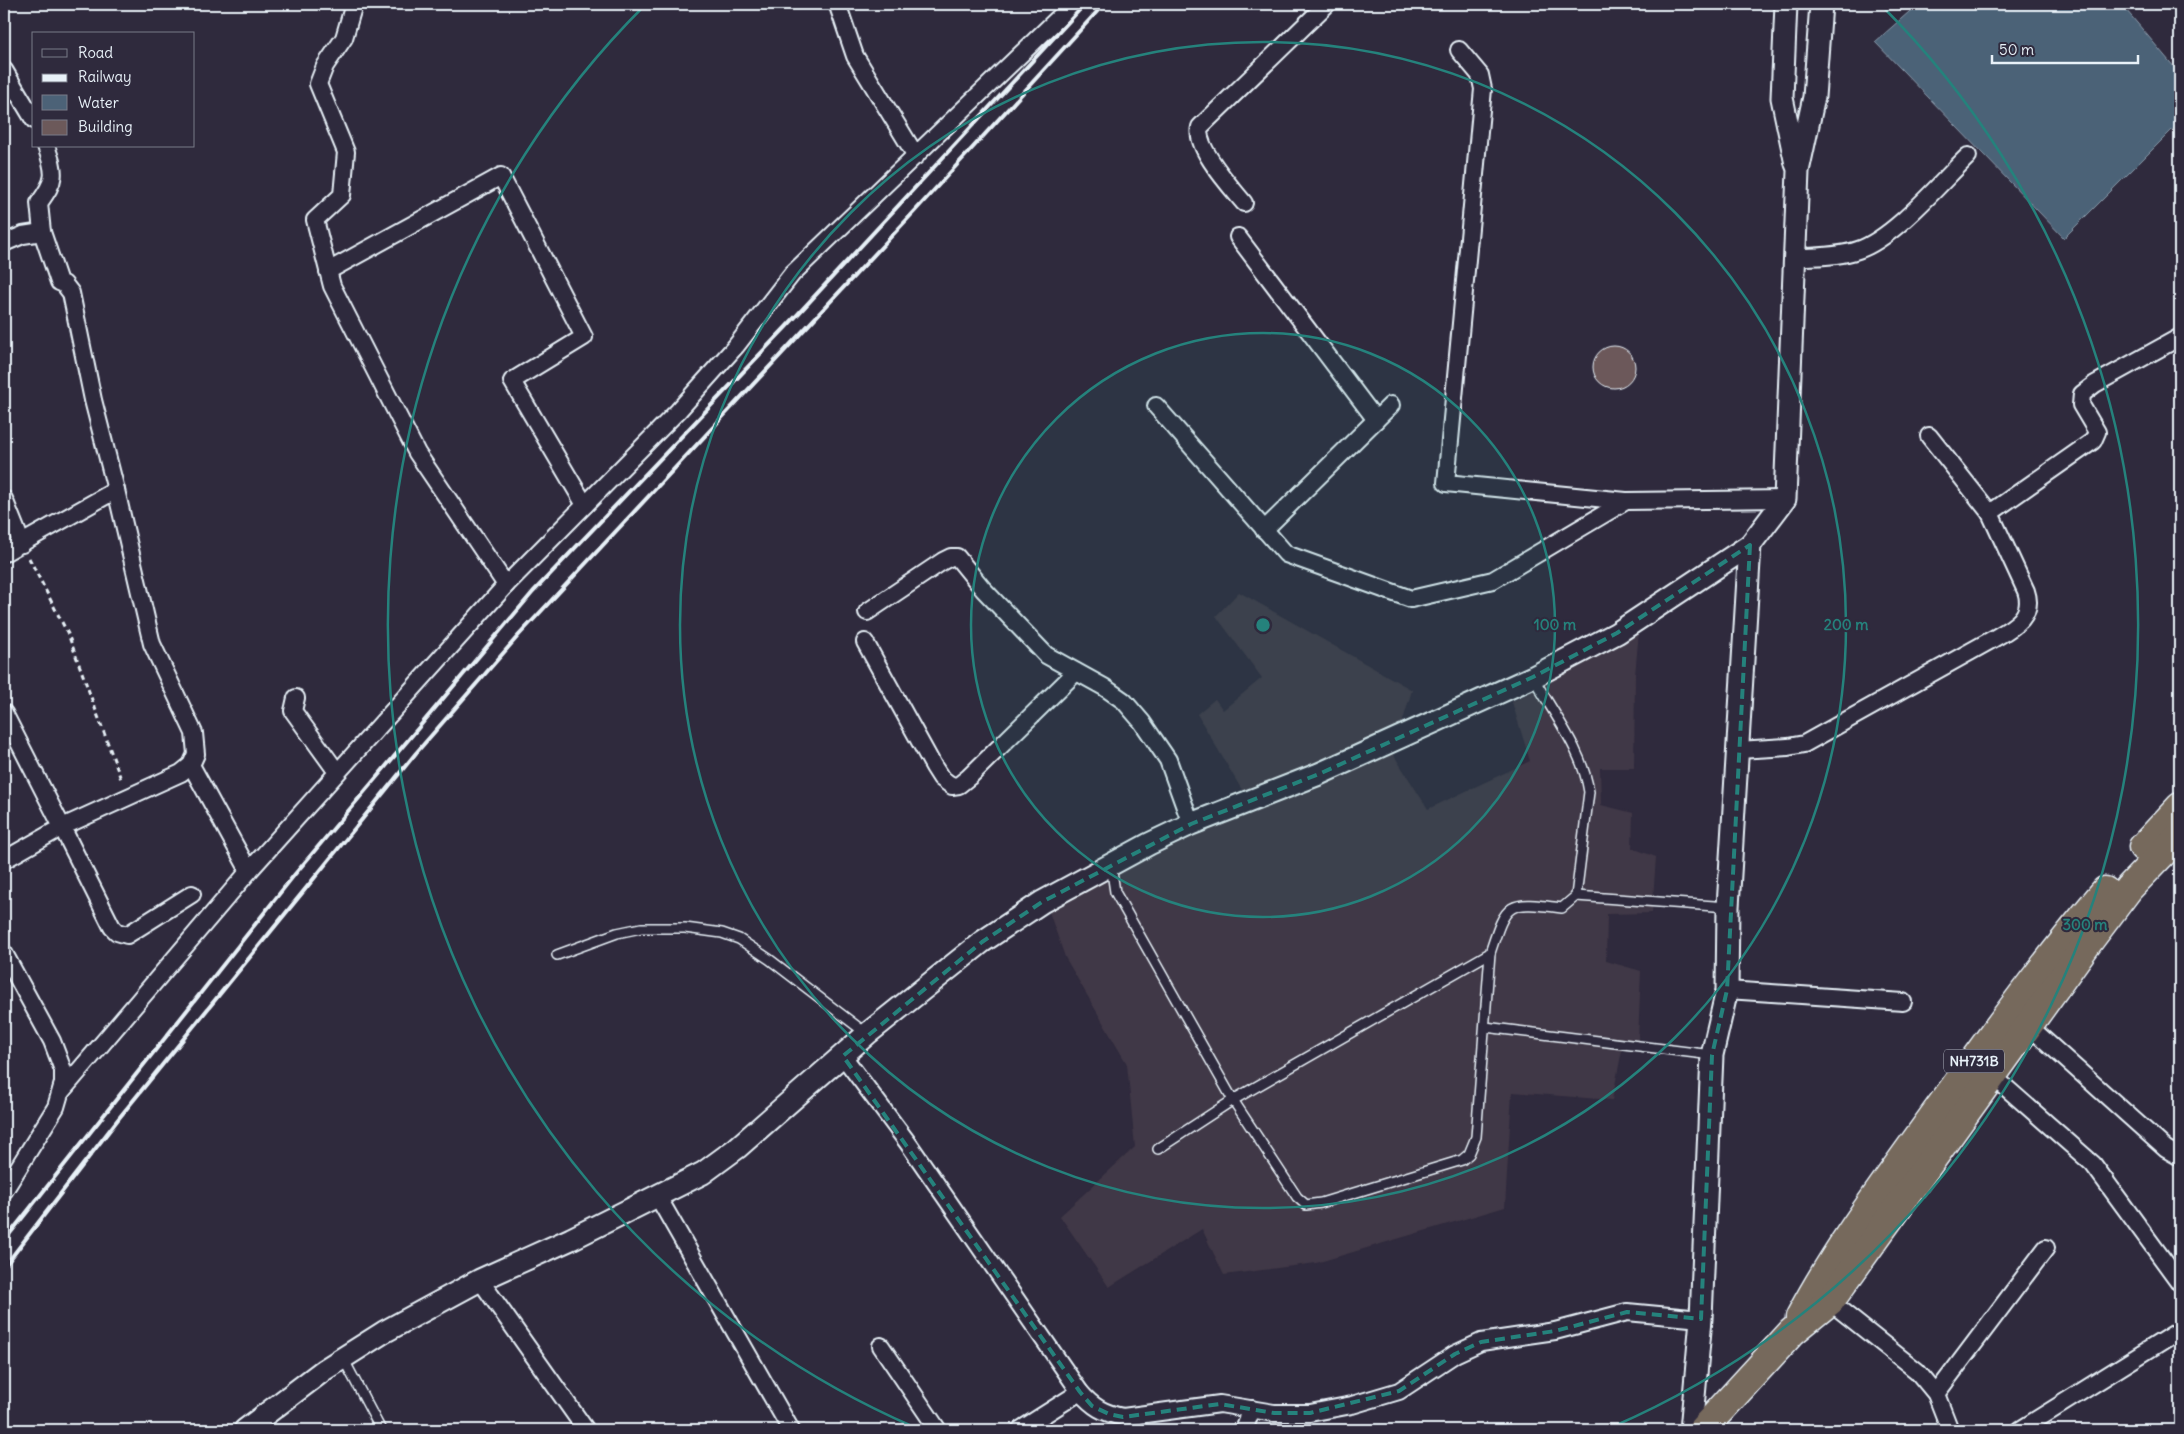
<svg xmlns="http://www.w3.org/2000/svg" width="2184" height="1434" font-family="Delius,sans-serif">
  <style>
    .built { fill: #413846 }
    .water { fill: #4c6277; stroke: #8a9bab }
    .building { fill: #6c595a; stroke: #e8f1f8 }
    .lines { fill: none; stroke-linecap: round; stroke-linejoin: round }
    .service-casing { stroke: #e8f1f8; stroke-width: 12 }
    .minor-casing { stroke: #e8f1f8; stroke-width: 20 }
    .tertiary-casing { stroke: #e8f1f8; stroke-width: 25 }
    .trunk-casing { stroke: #e8f1f8; stroke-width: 31 }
    .path { stroke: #e8f1f8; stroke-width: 3; stroke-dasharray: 5 4; stroke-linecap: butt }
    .service { stroke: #2f2a3d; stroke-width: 9 }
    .minor { stroke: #2f2a3d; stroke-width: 16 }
    .tertiary { stroke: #2f2a3d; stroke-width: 21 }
    .trunk { stroke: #76695c; stroke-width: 28 }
    .rail { stroke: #e8f1f8; stroke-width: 4 }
    .marked { fill: none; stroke: #25827c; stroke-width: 4; stroke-dasharray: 10 6; stroke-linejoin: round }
    .ring { fill: none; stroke: #25827c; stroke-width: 2.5 }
    .labels { text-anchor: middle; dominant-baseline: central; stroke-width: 4; stroke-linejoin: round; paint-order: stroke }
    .shield { fill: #2f2a3d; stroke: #b0b5c0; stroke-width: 1 }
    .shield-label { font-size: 14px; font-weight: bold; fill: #e8f1f8 }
    .centre { fill: #25827c; stroke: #2f2a3d; stroke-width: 2.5 }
    .ring-label { font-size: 15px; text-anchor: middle; font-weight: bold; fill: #25827c; stroke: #2f2a3d; stroke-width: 4; stroke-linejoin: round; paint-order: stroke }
  </style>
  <rect width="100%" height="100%" fill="#2f2a3d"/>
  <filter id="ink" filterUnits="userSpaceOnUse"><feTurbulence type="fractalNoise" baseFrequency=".02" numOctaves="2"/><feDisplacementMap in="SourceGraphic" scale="10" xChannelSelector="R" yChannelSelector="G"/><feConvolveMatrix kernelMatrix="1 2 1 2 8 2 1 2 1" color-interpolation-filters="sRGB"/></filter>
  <g filter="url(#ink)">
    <path class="built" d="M 1239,592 L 1412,690 L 1393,754 L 1428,809 L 1530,761 L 1512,702 L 1639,631 L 1635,675 L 1634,768 L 1600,768 L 1601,805 L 1633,813 L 1632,848 L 1656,857 L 1652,913 L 1607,914 L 1606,961 L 1641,971 L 1638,1040 L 1624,1040 L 1612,1100 L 1512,1092 L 1505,1207 L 1316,1263 L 1224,1275 L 1202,1229 L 1109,1287 L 1060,1216 L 1135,1147 L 1127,1064 L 1065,957 L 1048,909 L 1177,835 L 1252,807 L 1197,714 L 1215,699 L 1223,710 L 1262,678 L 1216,616 Z"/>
    <path class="water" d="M 1918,4 L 2121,4 L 2180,74 L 2180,122 L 2064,238 L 1875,42 Z"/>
    <circle class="building" cx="1614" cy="367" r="21"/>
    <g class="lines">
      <g class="service-casing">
        <g id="service">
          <path d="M 1111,865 L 1115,892 L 1233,1100 L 1490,953 C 1507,901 1507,901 1562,908 L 1576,896 L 1589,792 C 1583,751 1553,713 1533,677"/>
          <path d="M 1576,896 L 1728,907"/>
          <path d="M 557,955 L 617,933 L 641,928 L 685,928 L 722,933 L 739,939 L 769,959 L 867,1034"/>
          <path d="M 1485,1027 L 1712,1055"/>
          <path d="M 1158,1149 L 1233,1100 L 1297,1197 L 1306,1205 L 1321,1203 L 1462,1160 L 1469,1154 L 1476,1137 L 1490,953"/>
          <path d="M 343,1358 L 381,1430"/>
        </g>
      </g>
      <g class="minor-casing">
        <g id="minor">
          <path d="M 354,4 L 344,38 L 325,66 L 318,84 L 346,152 L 342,195 L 315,220 L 332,286 L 417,453 L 506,585"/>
          <path d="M 838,6 L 855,56 L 916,156"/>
          <path d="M 1459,50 L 1480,75 L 1483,89 L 1446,483 L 1626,501"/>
          <path d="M 4,70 L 34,120"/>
          <path d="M 1244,203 C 1231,187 1194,147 1200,127 L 1327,4"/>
          <path d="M 1238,237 L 1376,420"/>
          <path d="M 4,243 L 23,235 L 42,232"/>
          <path d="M 1794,258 C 1815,256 1838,257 1858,250 C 1894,238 1940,183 1968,156"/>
          <path d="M 328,271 L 501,176 L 584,337 L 512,381 L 585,505"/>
          <path d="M 1156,406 L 1286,554 L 1411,599 L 1493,580 L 1626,501 L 1785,499"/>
          <path d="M 1929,436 L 1990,513"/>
          <path d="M 116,490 L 152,644 L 194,733 L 196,754 L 191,765 L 181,773 L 62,827 L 112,927 L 117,932 L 127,935 L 192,894"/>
          <path d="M 4,499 L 22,544"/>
          <path d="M 1264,530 L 1391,405"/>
          <path d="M 4,553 L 116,490 L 93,400 L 71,293 L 64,284 L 59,282 L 42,232 L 39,203 C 56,180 56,174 46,146"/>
          <path d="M 867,612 L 943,561 L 951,557 L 957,557 L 983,589 L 1046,655 L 1104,687 L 1124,701 L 1142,722 L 1168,760 L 1191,824"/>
          <path d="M 865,642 L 934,767 L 941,778 L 952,786 L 959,785 L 969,777 L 1076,672"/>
          <path d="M 296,698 L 293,711 L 337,772"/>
          <path d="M 4,713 L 62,827 L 4,860"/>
          <path d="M 1738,750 L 1788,747 L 1804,744 L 1993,639 C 2012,628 2035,617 2026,591 L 1990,513 L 2093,441 L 2097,432 L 2081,405 L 2082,394 L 2095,384 L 2180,337"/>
          <path d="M 191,765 L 249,871"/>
          <path d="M 4,953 L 52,1041 L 63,1070 L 63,1083 L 56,1107 L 4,1191"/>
          <path d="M 1727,990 L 1903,1002"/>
          <path d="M 2022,1020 L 2166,1149 L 2180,1157"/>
          <path d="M 843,1056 L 908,1143 L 1080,1392 C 1093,1407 1103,1413 1123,1417 L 1220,1404 L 1274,1413 L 1310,1413 L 1352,1405 L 1399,1391 L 1455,1354 L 1481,1342 L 1555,1331 L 1627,1312 L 1701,1319"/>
          <path d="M 1986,1070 L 2093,1164 L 2180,1283"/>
          <path d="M 61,1092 L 249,871 L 506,585 L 678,411 L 736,346 L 792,274 L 1073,4"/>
          <path d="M 658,1197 L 791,1430"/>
          <path d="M 480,1280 L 586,1430"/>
          <path d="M 1824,1297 L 1917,1371 L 1936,1394 L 1950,1430"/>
          <path d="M 881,1346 L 938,1430"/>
          <path d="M 1936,1394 L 2046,1248"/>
          <path d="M 1020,1430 L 1080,1392"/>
          <path d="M 1244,1430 L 1252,1409"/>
          <path d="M 2020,1430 L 2180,1330"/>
        </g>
      </g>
      <g class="tertiary-casing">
        <g id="tertiary">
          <path d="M 1786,4 L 1782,98 L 1796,164"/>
          <path d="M 245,1430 L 324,1370 L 384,1332 L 480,1280 L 571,1239 L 703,1173 L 737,1148 L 867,1034 L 982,942 L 1042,902 L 1149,844 L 1191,824 L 1319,774 L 1533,677 L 1617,633 L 1750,545"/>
          <path d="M 1691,1430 L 1701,1319 L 1712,1055 L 1727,990 L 1728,907 L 1750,545 L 1785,499 L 1798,171 L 1814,97 L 1821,4"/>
        </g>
      </g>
      <g class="trunk-casing">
        <g id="trunk">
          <path d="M 2143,847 L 2180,807"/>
          <path d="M 1800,1317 C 1837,1247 1886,1182 1932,1118 C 1988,1041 2043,964 2105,891"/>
          <path d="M 1702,1430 L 1792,1332 L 1830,1301 L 2089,941 L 2129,888 L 2180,835"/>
        </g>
      </g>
      <path class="path" d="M 29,558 L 68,634 L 122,782"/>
      <use href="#service" class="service"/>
      <use href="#minor" class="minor"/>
      <use href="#tertiary" class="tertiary"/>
      <use href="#trunk" class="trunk"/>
      <g class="rail">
        <path d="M 4,1241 L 295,874 L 533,592 L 786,327 L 1085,4"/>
        <path d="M 4,1267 L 119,1118 L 416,753 L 519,635 L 914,212 L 1104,4"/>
      </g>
    </g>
  </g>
  <path class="marked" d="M 1750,545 L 1727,990 L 1712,1055 L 1701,1319 L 1627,1312 L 1555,1331 L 1481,1342 L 1455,1354 L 1399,1391 L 1310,1413 L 1274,1413 L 1220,1404 L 1123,1417 L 1109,1414 L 1092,1406 L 1080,1392 L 843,1056 L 982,942 L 1042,902 L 1191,824 L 1319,774 L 1533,677 L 1617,633 Z"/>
  <circle cx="1263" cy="625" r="292" fill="#25827c" fill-opacity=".12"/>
  <g class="ring">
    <circle cx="1263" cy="625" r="292"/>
    <circle cx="1263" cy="625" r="583"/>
    <path d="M914 1427A875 875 0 0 1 644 6M1882 6A875 875 0 0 1 1612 1427"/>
  </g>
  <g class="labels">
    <rect class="shield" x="1944" y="1049.5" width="60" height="23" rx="4"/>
    <g class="shield-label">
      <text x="1974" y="1061">NH731B</text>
    </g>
  </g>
  <circle cx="1263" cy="625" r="8" class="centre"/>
  <g class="ring-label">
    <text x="1555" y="630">100 m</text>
    <text x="1846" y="630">200 m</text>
    <text x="2085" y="930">300 m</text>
  </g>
  <rect width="2184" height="1434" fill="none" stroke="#2f2a3d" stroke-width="20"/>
  <rect x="10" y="10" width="2164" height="1414" fill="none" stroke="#e8f1f8" stroke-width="2" filter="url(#ink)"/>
  <rect x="32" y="32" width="162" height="115" fill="#2f2a3d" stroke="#797a88"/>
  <rect x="42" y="49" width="25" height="8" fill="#2f2a3d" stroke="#797a88"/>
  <text x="78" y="58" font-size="15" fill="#e8f1f8">Road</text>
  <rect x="42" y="74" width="25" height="8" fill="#e8f1f8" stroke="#797a88"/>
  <text x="78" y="82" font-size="15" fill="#e8f1f8">Railway</text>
  <rect x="42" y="95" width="25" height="15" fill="#4c6277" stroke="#797a88"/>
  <text x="78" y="108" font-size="15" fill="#e8f1f8">Water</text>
  <rect x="42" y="120" width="25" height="15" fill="#6c595a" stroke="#797a88"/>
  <text x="78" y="132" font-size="15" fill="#e8f1f8">Building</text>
  <path d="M1992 55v8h146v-8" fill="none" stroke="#e8f1f8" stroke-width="2.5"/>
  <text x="1999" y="55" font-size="15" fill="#e8f1f8" stroke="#2f2a3d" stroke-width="4" paint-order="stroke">50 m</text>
</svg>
